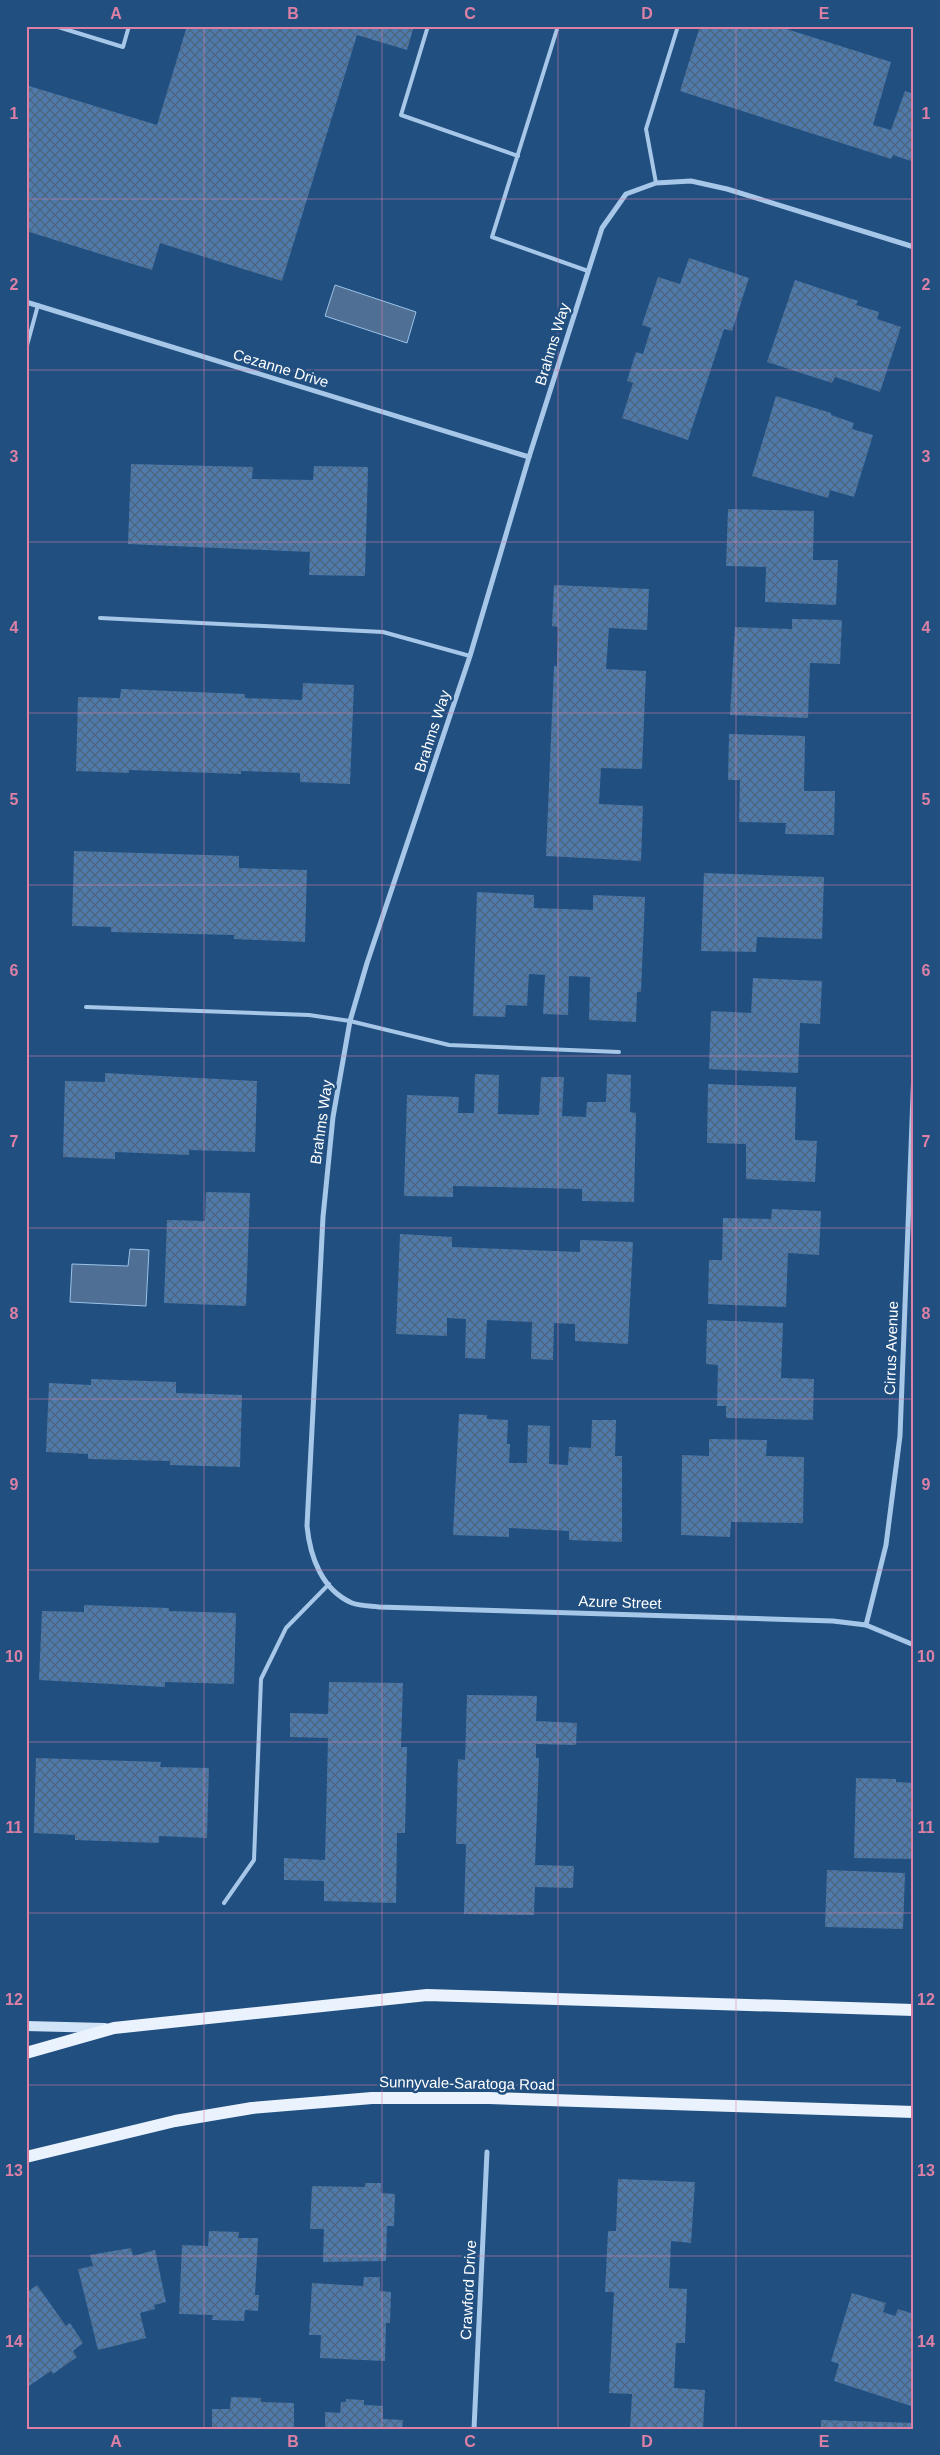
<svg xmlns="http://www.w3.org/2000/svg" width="940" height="2455" font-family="Helvetica,sans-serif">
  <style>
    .water { fill: #4f7094; stroke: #9bc2e9 }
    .building { fill: url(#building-cross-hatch) }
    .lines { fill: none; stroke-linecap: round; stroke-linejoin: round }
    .lane { stroke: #a7c7e8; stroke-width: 4 }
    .street { stroke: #a7c7e8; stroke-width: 5 }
    .secondary { stroke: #d1e3f6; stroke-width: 10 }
    .primary { stroke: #e9f2fd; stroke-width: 12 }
    .grid { fill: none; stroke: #dd80a5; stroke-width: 1; stroke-opacity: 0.55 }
    .labels { text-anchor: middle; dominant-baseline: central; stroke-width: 5; stroke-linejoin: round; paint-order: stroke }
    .street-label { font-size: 15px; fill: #fff; stroke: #214f80 }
    .neatline { fill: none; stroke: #dd80a5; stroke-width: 2 }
    .grid-label { font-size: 16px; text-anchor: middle; font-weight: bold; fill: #dd80a5 }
  </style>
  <defs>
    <pattern id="building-cross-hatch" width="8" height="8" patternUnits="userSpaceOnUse" patternTransform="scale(1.25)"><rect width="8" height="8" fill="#4e7bac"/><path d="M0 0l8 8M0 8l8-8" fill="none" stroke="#4d647c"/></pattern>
  </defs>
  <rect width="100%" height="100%" fill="#214f80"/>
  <g class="water">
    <path d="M 335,285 L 416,312 L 407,343 L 325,316 Z"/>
    <path d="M 130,1249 L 149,1250 L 146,1306 L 70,1302 L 72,1264 L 128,1266 Z"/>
  </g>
  <g class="building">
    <path d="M 187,26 L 414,26 L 407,50 L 357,35 L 282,281 L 160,243 L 152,270 L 26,231 L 26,85 L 157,125 Z"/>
    <path d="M 700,26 L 777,26 L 891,62 L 873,125 L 891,130 L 905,91 L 911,93 L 914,86 L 914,162 L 893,155 L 891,159 L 680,91 Z"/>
    <path d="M 689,258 L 749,278 L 732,331 L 724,329 L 688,440 L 622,418 L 633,383 L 627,381 L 636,352 L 643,354 L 651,328 L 642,325 L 658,277 L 680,284 Z"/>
    <path d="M 795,280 L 858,301 L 856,305 L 879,312 L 877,319 L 901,327 L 880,392 L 835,377 L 832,383 L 767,362 Z"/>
    <path d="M 776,396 L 831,413 L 831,415 L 854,423 L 852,429 L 873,435 L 854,497 L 830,490 L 828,498 L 752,476 Z"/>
    <path d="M 131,464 L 253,467 L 252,479 L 313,480 L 314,466 L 368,467 L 365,576 L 309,575 L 310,552 L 128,544 Z"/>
    <path d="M 728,509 L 814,511 L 813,560 L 838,560 L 836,605 L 765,602 L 766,567 L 726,566 Z"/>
    <path d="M 554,585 L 649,589 L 647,630 L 609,628 L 606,669 L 646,671 L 642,769 L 601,768 L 599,804 L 643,806 L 641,861 L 546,856 L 554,666 L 557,666 L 558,627 L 552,626 Z"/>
    <path d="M 792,619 L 842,620 L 840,664 L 810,663 L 808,718 L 730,715 L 735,627 L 792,629 Z"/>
    <path d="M 303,683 L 354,685 L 350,784 L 300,782 L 300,773 L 241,771 L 241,774 L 129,770 L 129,773 L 76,771 L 78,697 L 120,698 L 121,689 L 245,694 L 245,698 L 302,700 Z"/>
    <path d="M 729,734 L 805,736 L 804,791 L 835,791 L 834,835 L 785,834 L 786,823 L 739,822 L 740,780 L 728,780 Z"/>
    <path d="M 74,851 L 239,856 L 239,868 L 307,870 L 305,942 L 234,939 L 234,935 L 111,932 L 111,927 L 72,926 Z"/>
    <path d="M 704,873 L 824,877 L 822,939 L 757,937 L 756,952 L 701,951 Z"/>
    <path d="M 477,892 L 534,895 L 534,908 L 593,910 L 593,895 L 645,897 L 641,992 L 637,992 L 636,1022 L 589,1020 L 590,977 L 569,976 L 568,1015 L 543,1014 L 545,975 L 529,974 L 527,1006 L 506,1005 L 505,1017 L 473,1016 Z"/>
    <path d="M 753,978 L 822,981 L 820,1024 L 800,1023 L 798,1073 L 709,1069 L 711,1011 L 751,1013 Z"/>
    <path d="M 105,1073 L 257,1081 L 255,1152 L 189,1150 L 189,1155 L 115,1152 L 115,1159 L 63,1157 L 65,1081 L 105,1082 Z"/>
    <path d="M 475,1074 L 499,1075 L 498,1114 L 539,1115 L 541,1077 L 564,1077 L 562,1116 L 586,1117 L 587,1102 L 606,1102 L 607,1074 L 631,1075 L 630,1112 L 636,1113 L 634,1202 L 582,1201 L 582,1189 L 453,1186 L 453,1197 L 404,1196 L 407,1095 L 459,1097 L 458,1113 L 474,1113 Z"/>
    <path d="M 708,1084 L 796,1087 L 795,1140 L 817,1141 L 815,1182 L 746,1179 L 746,1144 L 707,1143 Z"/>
    <path d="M 206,1192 L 250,1193 L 246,1306 L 164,1303 L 167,1220 L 205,1221 Z"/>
    <path d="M 772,1209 L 821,1211 L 819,1255 L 788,1253 L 786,1307 L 708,1304 L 709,1260 L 722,1260 L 723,1218 L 771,1219 Z"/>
    <path d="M 400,1234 L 452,1237 L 452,1247 L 580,1252 L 580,1240 L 633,1242 L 628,1344 L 575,1341 L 575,1324 L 554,1323 L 553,1360 L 531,1359 L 532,1322 L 487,1320 L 485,1359 L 465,1358 L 466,1319 L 447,1318 L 447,1336 L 396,1334 Z"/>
    <path d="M 707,1320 L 783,1323 L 781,1378 L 814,1379 L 813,1420 L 726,1418 L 726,1406 L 717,1406 L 718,1365 L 706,1364 Z"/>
    <path d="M 91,1379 L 176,1382 L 176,1393 L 242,1395 L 240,1467 L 170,1465 L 170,1461 L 88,1459 L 88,1454 L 46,1452 L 49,1383 L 91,1385 Z"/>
    <path d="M 459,1414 L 487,1415 L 487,1419 L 508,1420 L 507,1444 L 510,1444 L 509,1463 L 527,1463 L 528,1425 L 550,1426 L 549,1464 L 568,1465 L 569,1447 L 591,1448 L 592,1420 L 616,1420 L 615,1456 L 622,1456 L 622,1542 L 569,1540 L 569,1531 L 509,1528 L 509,1537 L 453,1535 Z"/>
    <path d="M 709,1439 L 767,1440 L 766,1456 L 804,1457 L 803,1523 L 731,1522 L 730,1537 L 681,1535 L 682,1455 L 709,1456 Z"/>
    <path d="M 84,1605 L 169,1608 L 169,1611 L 236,1613 L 234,1684 L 165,1682 L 165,1687 L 39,1680 L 42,1611 L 84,1612 Z"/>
    <path d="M 329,1682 L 403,1683 L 401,1747 L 407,1747 L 405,1833 L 397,1833 L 396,1903 L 324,1901 L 324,1881 L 284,1880 L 284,1858 L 325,1860 L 328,1738 L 290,1737 L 290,1713 L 328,1714 Z"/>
    <path d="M 467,1695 L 537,1696 L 536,1721 L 577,1723 L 576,1745 L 536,1744 L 536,1758 L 539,1758 L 535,1865 L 574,1866 L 573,1888 L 535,1887 L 534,1915 L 464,1914 L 466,1844 L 456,1844 L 458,1759 L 465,1760 Z"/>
    <path d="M 36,1758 L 161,1762 L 160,1767 L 209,1768 L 207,1838 L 159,1836 L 159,1843 L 75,1840 L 75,1835 L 34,1833 Z"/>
    <path d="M 856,1778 L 896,1779 L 896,1782 L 914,1783 L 914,1859 L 854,1858 Z"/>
    <path d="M 827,1870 L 905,1873 L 903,1929 L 825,1927 Z"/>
    <path d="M 618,2179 L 695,2182 L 691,2243 L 671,2241 L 669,2288 L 687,2289 L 685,2343 L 676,2343 L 674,2388 L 705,2390 L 703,2429 L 630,2429 L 632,2394 L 609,2393 L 614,2292 L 605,2292 L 608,2231 L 616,2231 Z"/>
    <path d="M 365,2183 L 381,2183 L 381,2193 L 395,2194 L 394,2226 L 387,2226 L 386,2261 L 323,2262 L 324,2229 L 310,2229 L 312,2186 L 365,2187 Z"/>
    <path d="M 209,2231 L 239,2232 L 238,2238 L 258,2238 L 255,2295 L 259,2295 L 258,2311 L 245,2310 L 244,2321 L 212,2320 L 213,2315 L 179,2314 L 182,2245 L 208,2246 Z"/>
    <path d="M 131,2248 L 133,2256 L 155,2250 L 166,2302 L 154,2305 L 155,2309 L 140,2313 L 146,2338 L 98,2350 L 78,2269 L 93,2266 L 90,2255 Z"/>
    <path d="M 364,2277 L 380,2277 L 380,2291 L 391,2292 L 390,2323 L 386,2323 L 385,2361 L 320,2358 L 321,2335 L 309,2335 L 312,2283 L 363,2286 Z"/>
    <path d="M 37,2285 L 66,2326 L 70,2323 L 83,2343 L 73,2351 L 77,2357 L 53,2374 L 51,2371 L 26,2388 L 26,2293 Z"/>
    <path d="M 852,2293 L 886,2303 L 883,2312 L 895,2316 L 898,2309 L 914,2314 L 914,2407 L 834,2381 L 839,2364 L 831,2361 Z"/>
    <path d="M 231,2397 L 261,2398 L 261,2402 L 294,2403 L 294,2429 L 212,2429 L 212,2409 L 230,2409 Z"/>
    <path d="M 346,2399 L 364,2400 L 364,2405 L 383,2406 L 383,2419 L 403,2420 L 402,2429 L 325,2429 L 325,2412 L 340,2413 L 341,2402 L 346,2402 Z"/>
    <path d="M 821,2420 L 914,2423 L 914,2429 L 821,2429 Z"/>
  </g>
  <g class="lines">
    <g class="lane">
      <path d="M 55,26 L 123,47 L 129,26"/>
      <path d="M 428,26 L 401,115 L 518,156"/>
      <path d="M 558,26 L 492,237 L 588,271"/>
      <path d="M 656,183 L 646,129 L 678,26"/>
      <path d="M 26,349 L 38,305"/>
      <path d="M 100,618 L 383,632 L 470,656"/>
      <path d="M 86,1007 L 309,1015 L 350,1021 L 449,1045 L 619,1052"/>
      <path d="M 224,1903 L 254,1860 L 261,1679 L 286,1628 L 329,1584"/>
    </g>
    <g class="street">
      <path d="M 914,247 L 727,189 L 691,181 L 656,183 L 626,194 L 602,228 L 529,457 L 470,656 L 367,963 L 350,1021 L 333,1117 L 323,1217 L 307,1526 C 310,1557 322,1590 352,1603 C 360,1606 371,1606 379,1607 L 833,1621 L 866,1625 L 914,1645"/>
      <path d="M 26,302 L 529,457"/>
      <path d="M 866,1625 L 886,1545 L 900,1436 L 914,1069"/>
      <path d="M 474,2429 L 487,2152"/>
    </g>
    <path class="secondary" d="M 26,2026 L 105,2028"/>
    <g class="primary">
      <path d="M 26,2053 L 114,2028 L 427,1995 L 914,2010"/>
      <path d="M 26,2157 L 175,2121 L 252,2108 L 372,2098 L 489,2098 L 914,2112"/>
    </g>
  </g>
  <path class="grid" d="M 204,26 L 204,2429M 382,26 L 382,2429M 558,26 L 558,2429M 736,26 L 736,2429M 26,199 L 914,199M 26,370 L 914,370M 26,542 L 914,542M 26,713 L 914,713M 26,885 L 914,885M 26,1056 L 914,1056M 26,1228 L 914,1228M 26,1399 L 914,1399M 26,1570 L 914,1570M 26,1742 L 914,1742M 26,1913 L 914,1913M 26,2085 L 914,2085M 26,2256 L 914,2256"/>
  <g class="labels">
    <g class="street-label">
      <text transform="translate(552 344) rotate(-73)">Brahms Way</text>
      <text transform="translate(281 368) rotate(17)">Cezanne Drive</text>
      <text transform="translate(432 731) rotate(-72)">Brahms Way</text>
      <text transform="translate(321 1122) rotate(-82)">Brahms Way</text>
      <text transform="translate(891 1348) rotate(-88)">Cirrus Avenue</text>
      <text transform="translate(620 1602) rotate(2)">Azure Street</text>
      <text transform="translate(467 2083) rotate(1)">Sunnyvale-Saratoga Road</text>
      <text transform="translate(468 2290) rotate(-87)">Crawford Drive</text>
    </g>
  </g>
  <rect width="940" height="2455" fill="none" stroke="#214f80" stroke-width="55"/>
  <rect x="28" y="28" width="884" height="2400" class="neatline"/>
  <g class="grid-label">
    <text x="116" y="19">A</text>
    <text x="293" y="19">B</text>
    <text x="470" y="19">C</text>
    <text x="647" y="19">D</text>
    <text x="824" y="19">E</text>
    <text x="14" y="119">1</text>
    <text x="926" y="119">1</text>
    <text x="14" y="290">2</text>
    <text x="926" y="290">2</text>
    <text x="14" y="462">3</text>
    <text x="926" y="462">3</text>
    <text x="14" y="633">4</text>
    <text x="926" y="633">4</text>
    <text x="14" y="805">5</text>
    <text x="926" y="805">5</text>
    <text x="14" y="976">6</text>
    <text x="926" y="976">6</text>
    <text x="14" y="1147">7</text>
    <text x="926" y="1147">7</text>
    <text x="14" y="1319">8</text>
    <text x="926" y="1319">8</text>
    <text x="14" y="1490">9</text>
    <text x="926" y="1490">9</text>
    <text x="14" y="1662">10</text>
    <text x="926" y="1662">10</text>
    <text x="14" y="1833">11</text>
    <text x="926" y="1833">11</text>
    <text x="14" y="2005">12</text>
    <text x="926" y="2005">12</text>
    <text x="14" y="2176">13</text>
    <text x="926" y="2176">13</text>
    <text x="14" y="2347">14</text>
    <text x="926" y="2347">14</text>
    <text x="116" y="2447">A</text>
    <text x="293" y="2447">B</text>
    <text x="470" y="2447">C</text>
    <text x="647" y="2447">D</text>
    <text x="824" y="2447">E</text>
  </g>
</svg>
